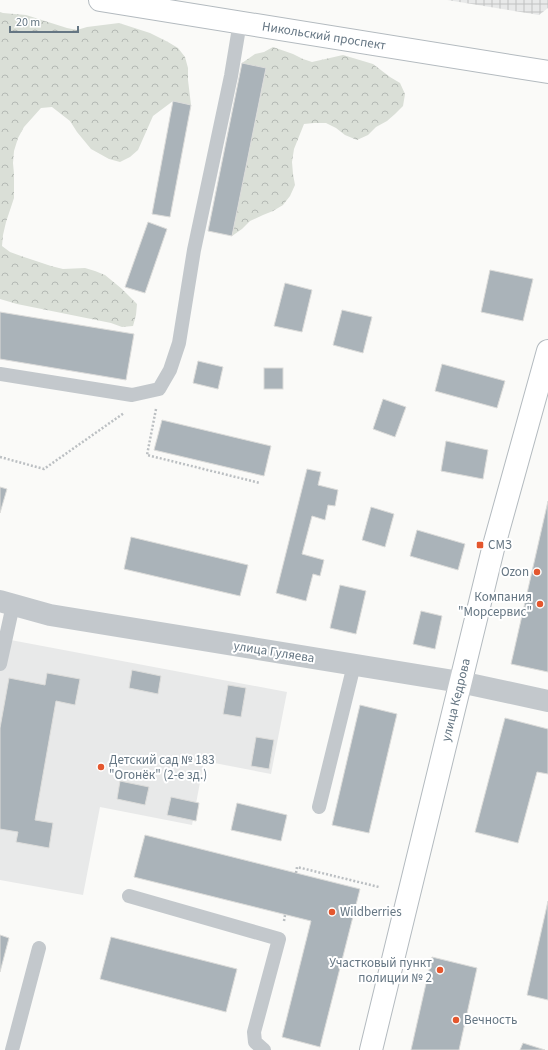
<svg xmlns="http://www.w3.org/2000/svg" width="548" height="1050" font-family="'Source Sans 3',sans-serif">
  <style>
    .built { fill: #e8e9e9 }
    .industrial { fill: url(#industrial-grid) }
    .forest { fill: url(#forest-crowns) }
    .building { fill: #aab3b9; stroke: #dcdcda }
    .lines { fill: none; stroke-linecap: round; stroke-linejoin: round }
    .secondary-casing { stroke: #b3babf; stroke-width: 24 }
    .path { stroke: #bbbfc2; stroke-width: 2.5; stroke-dasharray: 2 2; stroke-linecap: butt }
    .lane { stroke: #c3c8cc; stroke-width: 14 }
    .street { stroke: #c3c8cc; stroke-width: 22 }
    .secondary { stroke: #fff; stroke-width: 22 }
    .poi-dot { fill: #e4572e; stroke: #fff; stroke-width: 1.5 }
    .labels { text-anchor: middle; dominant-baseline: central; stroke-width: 4; stroke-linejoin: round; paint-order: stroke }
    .street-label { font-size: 13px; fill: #657683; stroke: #fff }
    .poi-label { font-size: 13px; fill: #657683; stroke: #fff; text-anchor: start }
  </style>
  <defs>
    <pattern id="industrial-grid" width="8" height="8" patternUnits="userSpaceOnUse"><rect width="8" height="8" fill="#e8e9e9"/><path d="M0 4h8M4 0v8" fill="none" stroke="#c0c1c2"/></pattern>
    <pattern id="forest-crowns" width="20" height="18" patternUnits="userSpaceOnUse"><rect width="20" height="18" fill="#dadfd7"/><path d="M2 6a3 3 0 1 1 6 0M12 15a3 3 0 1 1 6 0" fill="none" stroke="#b4b9b4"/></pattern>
  </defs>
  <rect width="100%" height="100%" fill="#fafaf8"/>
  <path class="built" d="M 0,638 L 287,692 L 271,774 L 204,761 L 192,825 L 100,807 L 83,895 L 0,880 Z"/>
  <path class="industrial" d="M 447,0 L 548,0 L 548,8 L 539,15 Z"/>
  <g class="forest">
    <path d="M 0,12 L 3,13 L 26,15 L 67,28 L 77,30 L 87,27 L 119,23 L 150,33 L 168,42 L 178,48 L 185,57 L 188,68 L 188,80 L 191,105 L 173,101 L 153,116 L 138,150 L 130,157 L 120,162 L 109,159 L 91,149 L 77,132 L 70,121 L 52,107 L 41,108 L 24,127 L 18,138 L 14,151 L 13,163 L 14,174 L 14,198 L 6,222 L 3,235 L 2,246 L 10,252 L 21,256 L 51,266 L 63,269 L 85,268 L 95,271 L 105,275 L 122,289 L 137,304 L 136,315 L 133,326 L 122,327 L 111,323 L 17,304 L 0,299 Z"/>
    <path d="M 273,47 L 293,54 L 303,59 L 312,62 L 343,55 L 373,64 L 390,77 L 400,83 L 405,94 L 403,106 L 395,114 L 387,121 L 376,127 L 368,135 L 357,140 L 345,135 L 336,128 L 326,123 L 314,123 L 304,124 L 294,149 L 292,162 L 293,174 L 295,185 L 290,196 L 283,205 L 273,211 L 263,215 L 250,221 L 242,229 L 232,236 L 266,69 L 242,63 L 255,54 L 264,52 Z"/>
  </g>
  <g class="building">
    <path d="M 242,63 L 266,68 L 232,236 L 208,231 Z"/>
    <path d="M 173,101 L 191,105 L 170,217 L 152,214 Z"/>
    <path d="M 148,222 L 167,229 L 145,293 L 125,287 Z"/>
    <path d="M 490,270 L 533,279 L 523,321 L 481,312 Z"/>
    <path d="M 285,283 L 312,290 L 302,332 L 274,326 Z"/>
    <path d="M 342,310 L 372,317 L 363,353 L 333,345 Z"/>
    <path d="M 0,312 L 134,334 L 126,380 L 0,359 Z"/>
    <path d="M 198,361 L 223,367 L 218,389 L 193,383 Z"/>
    <path d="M 442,364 L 505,381 L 497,408 L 435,391 Z"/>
    <rect x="264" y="368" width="19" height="21"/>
    <path d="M 383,399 L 406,407 L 395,437 L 373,429 Z"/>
    <path d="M 162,420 L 271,446 L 264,476 L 154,450 Z"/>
    <path d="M 446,441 L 488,450 L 483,479 L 441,471 Z"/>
    <path d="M 307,469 L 321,472 L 318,485 L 338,490 L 335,506 L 328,505 L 325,520 L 312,516 L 302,554 L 324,560 L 320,576 L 313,574 L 306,601 L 276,593 Z"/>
    <path d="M 0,487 L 7,489 L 0,513 Z"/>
    <path d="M 548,501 L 548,672 L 511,664 Z"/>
    <path d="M 371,507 L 394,514 L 385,547 L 362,540 Z"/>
    <path d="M 417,530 L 465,544 L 458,570 L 410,556 Z"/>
    <path d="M 131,537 L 248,565 L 240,596 L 124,569 Z"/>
    <path d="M 340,585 L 366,591 L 356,634 L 330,628 Z"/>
    <path d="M 421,611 L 442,616 L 435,649 L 413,644 Z"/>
    <path d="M 132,670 L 161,676 L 158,694 L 129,688 Z"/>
    <path d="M 47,673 L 80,679 L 75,705 L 56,701 L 35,820 L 53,823 L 49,848 L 16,842 L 18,832 L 0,829 L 0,728 L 9,678 L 45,685 Z"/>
    <path d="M 228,685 L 246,688 L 241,717 L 223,714 Z"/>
    <path d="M 360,705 L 397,714 L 369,833 L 332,825 Z"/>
    <path d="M 505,718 L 548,729 L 548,774 L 537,772 L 518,843 L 475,832 Z"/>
    <path d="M 256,737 L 274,740 L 269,769 L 251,766 Z"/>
    <path d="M 120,781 L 149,787 L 145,805 L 117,799 Z"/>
    <path d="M 171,797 L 199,803 L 196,821 L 167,815 Z"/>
    <path d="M 237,803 L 287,815 L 281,841 L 231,830 Z"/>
    <path d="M 145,835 L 360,889 L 320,1047 L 282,1037 L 311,921 L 134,877 Z"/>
    <path d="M 548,901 L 548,1000 L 527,995 Z"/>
    <path d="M 0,935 L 9,938 L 0,972 Z"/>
    <path d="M 111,937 L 237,969 L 226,1012 L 100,979 Z"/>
    <path d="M 432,957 L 477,968 L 459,1050 L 411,1050 Z"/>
    <path d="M 523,1043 L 545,1050 L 520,1050 Z"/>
  </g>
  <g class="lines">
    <g class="secondary-casing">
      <g id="secondary">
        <path d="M 100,0 L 548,72"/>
        <path d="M 371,1050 L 493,549 L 548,351"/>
      </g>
    </g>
    <g class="path">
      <path d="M 156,409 L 147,455 L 260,483"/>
      <path d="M 0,457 L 44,469 L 124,413"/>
      <path d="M 296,873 L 297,867 L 379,887"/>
      <path d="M 284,921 L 285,915"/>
    </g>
    <g class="lane">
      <path d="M 0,374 L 132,395 L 159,389 L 170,370 L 179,343 L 194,250 L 231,76 L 240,22"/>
      <path d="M 0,664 L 13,605"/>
      <path d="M 319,807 L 354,665"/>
      <path d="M 129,896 L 279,939 L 254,1032 L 255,1042 L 264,1050"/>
      <path d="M 12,1050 L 39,948"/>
    </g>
    <path class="street" d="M 0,601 L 50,615 L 460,682 L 548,701"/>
    <use href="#secondary" class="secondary"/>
  </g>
  <g class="poi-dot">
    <rect x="476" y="541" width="8" height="8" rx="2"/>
    <circle cx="537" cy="572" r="4"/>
    <circle cx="540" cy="604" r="4"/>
    <circle cx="101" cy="767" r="4"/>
    <circle cx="332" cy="912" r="4"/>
    <circle cx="440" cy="970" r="4"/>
    <circle cx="456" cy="1020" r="4"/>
  </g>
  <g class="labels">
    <g class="street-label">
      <text transform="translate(324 36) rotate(9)">Никольский проспект</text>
      <text transform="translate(274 652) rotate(9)">улица Гуляева</text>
      <text transform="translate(456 700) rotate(-76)">улица Кедрова</text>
    </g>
    <g class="poi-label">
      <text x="488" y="545">СМЗ</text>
      <text x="529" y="572" text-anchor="end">Ozon</text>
      <text x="532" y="597" text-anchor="end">Компания<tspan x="532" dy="15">"Морсервис"</tspan></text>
      <text x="109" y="760">Детский сад № 183<tspan x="109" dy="15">"Огонёк" (2-е зд.)</tspan></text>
      <text x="340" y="912">Wildberries</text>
      <text x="432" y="963" text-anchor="end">Участковый пункт<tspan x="432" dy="15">полиции № 2</tspan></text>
      <text x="464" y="1020">Вечность</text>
    </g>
  </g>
  <path d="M10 26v6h68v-6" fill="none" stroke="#657683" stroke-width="2"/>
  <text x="16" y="26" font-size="12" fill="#657683" stroke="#ffffff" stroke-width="3" paint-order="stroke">20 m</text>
</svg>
